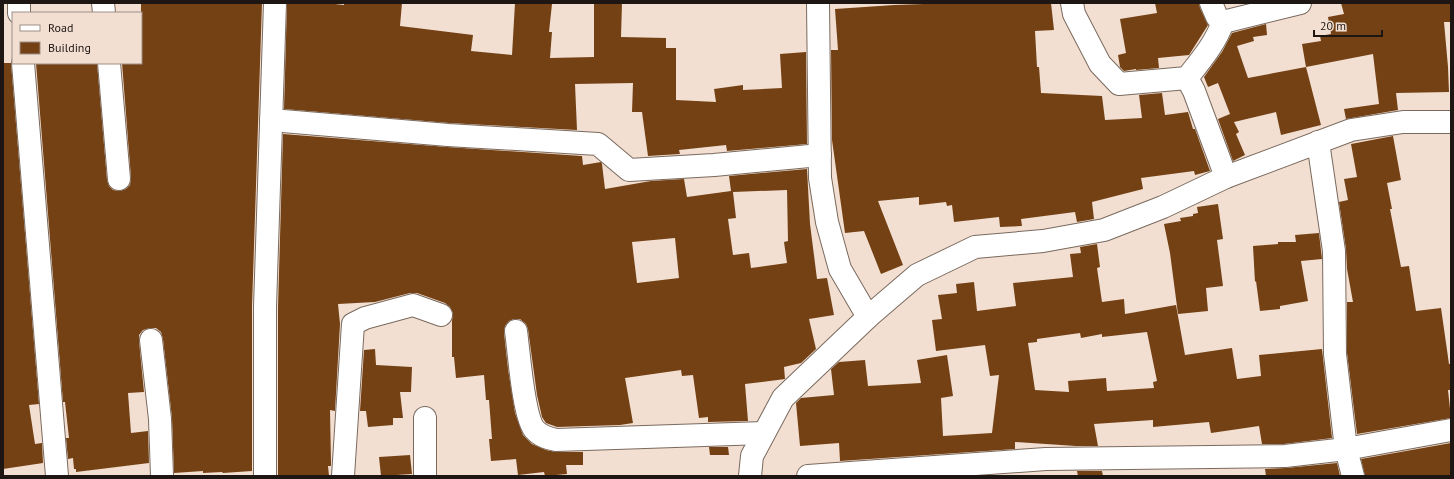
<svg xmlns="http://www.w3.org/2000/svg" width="1454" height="479" font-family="'PT Sans',sans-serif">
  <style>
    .building { fill: #744114; fill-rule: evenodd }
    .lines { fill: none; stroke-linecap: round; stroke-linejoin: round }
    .minor-casing { stroke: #7a6a5e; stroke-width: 24 }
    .minor { stroke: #fff; stroke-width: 22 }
  </style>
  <rect width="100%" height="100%" fill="#f2dfd2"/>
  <g class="building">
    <path d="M 141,3 L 262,3 L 252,307 L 252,471 L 223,473 L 222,472 L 203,473 L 203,471 L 174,473 L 172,418 L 163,339 L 161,332 L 156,328 L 150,328 L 143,330 L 139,335 L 139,341 L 144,392 L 128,393 L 131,433 L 148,431 L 149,463 L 76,472 L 76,469 L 74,469 L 73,458 L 68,459 L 66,438 L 69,438 L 65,402 L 63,402 L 36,63 L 97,63 L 107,180 L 109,186 L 113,190 L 120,191 L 126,189 L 130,185 L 131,178 L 122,63 L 141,63 Z"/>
    <path d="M 287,3 L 326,3 L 344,5 L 344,3 L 402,3 L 400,26 L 473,35 L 471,51 L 512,55 L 515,3 L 552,4 L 549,32 L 552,32 L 550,58 L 594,57 L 594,3 L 622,3 L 621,37 L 666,38 L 666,48 L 676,48 L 676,100 L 716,102 L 714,89 L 743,85 L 743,90 L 782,88 L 780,54 L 806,52 L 807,144 L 727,151 L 726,145 L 679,150 L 680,154 L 648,156 L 642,112 L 632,112 L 633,83 L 575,84 L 577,130 L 449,123 L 284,109 Z"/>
    <path d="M 953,3 L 1051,3 L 1054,30 L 1035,31 L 1037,67 L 1039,67 L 1041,93 L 1102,96 L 1105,120 L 1142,118 L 1139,95 L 1162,93 L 1165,115 L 1188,112 L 1193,129 L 1195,129 L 1210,171 L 1195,175 L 1194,171 L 1141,178 L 1143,189 L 1092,202 L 1094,219 L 1077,222 L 1075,212 L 1021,219 L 1022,226 L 1000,227 L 999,217 L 954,222 L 952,205 L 947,206 L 946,202 L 919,205 L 919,197 L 878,201 L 903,265 L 881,274 L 864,231 L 845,233 L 832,140 L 831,50 L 838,50 L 835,9 L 894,5 Z"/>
    <path d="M 1155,3 L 1199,3 L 1200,8 L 1208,25 L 1189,55 L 1158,58 L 1159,68 L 1136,70 L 1136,69 L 1124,71 L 1120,67 L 1118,55 L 1126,53 L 1120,19 L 1157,13 Z"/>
    <path d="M 1341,3 L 1436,3 L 1451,4 L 1451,22 L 1444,22 L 1448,67 L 1449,92 L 1396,93 L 1398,110 L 1346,119 L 1344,109 L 1379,104 L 1373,54 L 1306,67 L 1302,44 L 1321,41 L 1320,36 L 1331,34 L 1328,17 L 1344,14 Z"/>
    <path d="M 1266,24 L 1267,35 L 1253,37 L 1254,41 L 1237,46 L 1248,78 L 1306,67 L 1321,125 L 1281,135 L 1276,112 L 1234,122 L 1239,132 L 1236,134 L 1245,155 L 1233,161 L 1218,119 L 1230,114 L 1218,83 L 1208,87 L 1204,77 L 1222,52 L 1232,33 Z"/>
    <path d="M 3,63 L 11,63 L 39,404 L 29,405 L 35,444 L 42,443 L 43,463 L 3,469 Z"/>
    <path d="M 283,134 L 447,147 L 582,156 L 583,165 L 601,162 L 602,164 L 605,189 L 651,181 L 684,179 L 687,197 L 731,191 L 729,176 L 807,169 L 810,224 L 817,279 L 827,278 L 834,315 L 809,319 L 816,349 L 801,363 L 784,367 L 785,379 L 745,384 L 748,421 L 708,422 L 708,417 L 699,418 L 693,375 L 682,376 L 681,370 L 625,378 L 633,423 L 620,425 L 557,427 L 546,423 L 542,417 L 537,395 L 528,329 L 526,324 L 520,319 L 514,319 L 509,321 L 505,326 L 504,333 L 508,369 L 515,413 L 523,435 L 532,444 L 546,450 L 556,452 L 583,452 L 583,465 L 566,465 L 567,474 L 545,476 L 544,472 L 518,475 L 516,459 L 491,461 L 489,439 L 492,439 L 489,400 L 486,400 L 484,375 L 456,378 L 454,357 L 452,357 L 452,321 L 453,313 L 450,307 L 445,303 L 417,293 L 410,293 L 375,302 L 338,304 L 340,324 L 335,411 L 330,410 L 331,463 L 331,466 L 328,466 L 329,476 L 278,476 L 278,307 ZM 787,190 L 788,241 L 784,242 L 787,263 L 751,268 L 749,253 L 733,255 L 728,219 L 736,218 L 733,192 ZM 675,238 L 679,278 L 637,283 L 632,242 Z"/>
    <path d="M 1393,136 L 1401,180 L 1387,183 L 1392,209 L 1390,209 L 1401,267 L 1409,266 L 1416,311 L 1441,308 L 1449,364 L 1451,364 L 1451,390 L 1448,390 L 1451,418 L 1357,434 L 1347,353 L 1347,302 L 1353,302 L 1347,269 L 1346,249 L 1339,202 L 1348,200 L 1344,179 L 1357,177 L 1351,144 Z"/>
    <path d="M 1218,204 L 1223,239 L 1217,240 L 1223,286 L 1206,288 L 1208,311 L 1178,314 L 1170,253 L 1164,224 L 1181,221 L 1180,218 L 1193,216 L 1193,214 L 1198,213 L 1197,207 Z"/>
    <path d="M 1319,233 L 1322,259 L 1301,261 L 1308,301 L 1280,306 L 1280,309 L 1260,311 L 1256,281 L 1255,282 L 1253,246 L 1278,244 L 1278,242 L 1296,242 L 1295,235 Z"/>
    <path d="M 1097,244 L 1100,267 L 1097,268 L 1102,302 L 1124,299 L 1125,314 L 1176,305 L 1185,355 L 1232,348 L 1237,379 L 1261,376 L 1259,355 L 1322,349 L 1332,438 L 1284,444 L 1262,444 L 1259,426 L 1211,433 L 1209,422 L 1153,427 L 1153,420 L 1094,424 L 1098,446 L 1076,446 L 1015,442 L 1015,449 L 840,461 L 839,443 L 800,446 L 796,403 L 801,398 L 834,395 L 831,369 L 839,362 L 865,360 L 868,386 L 921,383 L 917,360 L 947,355 L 953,396 L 941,398 L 943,436 L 992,433 L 999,375 L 990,376 L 985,345 L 936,351 L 932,320 L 942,319 L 938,295 L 957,293 L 956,284 L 974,282 L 977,311 L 1016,306 L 1013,283 L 1073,277 L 1070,254 L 1081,253 L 1080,247 ZM 1147,332 L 1157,381 L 1153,382 L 1154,388 L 1107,391 L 1106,378 L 1068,381 L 1069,392 L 1035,390 L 1028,343 L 1037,342 L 1037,339 L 1080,333 L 1081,338 L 1102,334 L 1102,337 Z"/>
    <path d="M 375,349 L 376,365 L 412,367 L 411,392 L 400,392 L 403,418 L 393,418 L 393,425 L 368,427 L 366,411 L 360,411 L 364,350 Z"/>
    <path d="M 1451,443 L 1451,476 L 1365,476 L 1361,459 Z"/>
    <path d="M 709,447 L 728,447 L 729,455 L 710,455 Z"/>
    <path d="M 410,455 L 412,474 L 381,476 L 379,457 Z"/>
    <path d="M 1337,463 L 1340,476 L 1266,476 L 1265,469 L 1286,468 Z"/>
    <path d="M 1077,471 L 1102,471 L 1103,476 L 1078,476 Z"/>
  </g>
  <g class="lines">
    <g class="minor-casing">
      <g id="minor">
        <path d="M 19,3 L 19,13"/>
        <path d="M 103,3 L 104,13"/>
        <path d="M 818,3 L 820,178 L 827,222 L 840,269 L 868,317"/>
        <path d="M 1072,3 L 1074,14 L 1100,64 L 1119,84 L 1187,78 C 1201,60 1215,44 1223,22"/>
        <path d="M 1211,3 L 1217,17 L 1223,22"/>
        <path d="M 1223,22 L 1300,3"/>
        <path d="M 23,63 L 57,476"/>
        <path d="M 109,63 L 119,179"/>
        <path d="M 1187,78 L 1194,91 L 1226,177"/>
        <path d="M 271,120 L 448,135 L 598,144 L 629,170 L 714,165 L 820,155"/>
        <path d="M 1318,142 L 1334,251 L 1335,354 L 1346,449 L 1353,476"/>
        <path d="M 516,331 C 519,352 523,414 534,429 C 540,436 547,438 556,440 L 764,433"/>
        <path d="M 151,340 L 160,419 L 162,476"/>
        <path d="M 265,476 L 265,307 L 275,3"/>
        <path d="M 343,476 L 353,324 L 365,318 L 413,305 L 441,315"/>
        <path d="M 425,476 L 425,418"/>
        <path d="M 750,476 L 752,456 L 783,398 L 868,317 L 917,275 L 975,247 L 1043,241 L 1104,230 L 1163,207 L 1226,177 L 1351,130 L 1403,122 L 1451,122"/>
        <path d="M 808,476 L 1046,459 L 1285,456 L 1346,449 L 1451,430"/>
      </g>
    </g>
    <use href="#minor" class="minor"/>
  </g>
  <rect width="1454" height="479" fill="none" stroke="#1d1612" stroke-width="8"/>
  <rect x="12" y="12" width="130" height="52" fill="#f2dfd2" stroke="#9d8f85"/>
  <rect x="20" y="25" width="20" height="6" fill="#ffffff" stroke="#9d8f85"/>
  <text x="48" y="32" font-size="12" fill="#1d1612">Road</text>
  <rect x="20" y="42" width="20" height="12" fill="#744114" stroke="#9d8f85"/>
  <text x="48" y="52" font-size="12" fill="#1d1612">Building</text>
  <path d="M1314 30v6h68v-6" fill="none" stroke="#1d1612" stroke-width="2"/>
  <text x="1320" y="30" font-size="12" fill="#1d1612" stroke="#f2dfd2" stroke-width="3" paint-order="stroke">20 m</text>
</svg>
